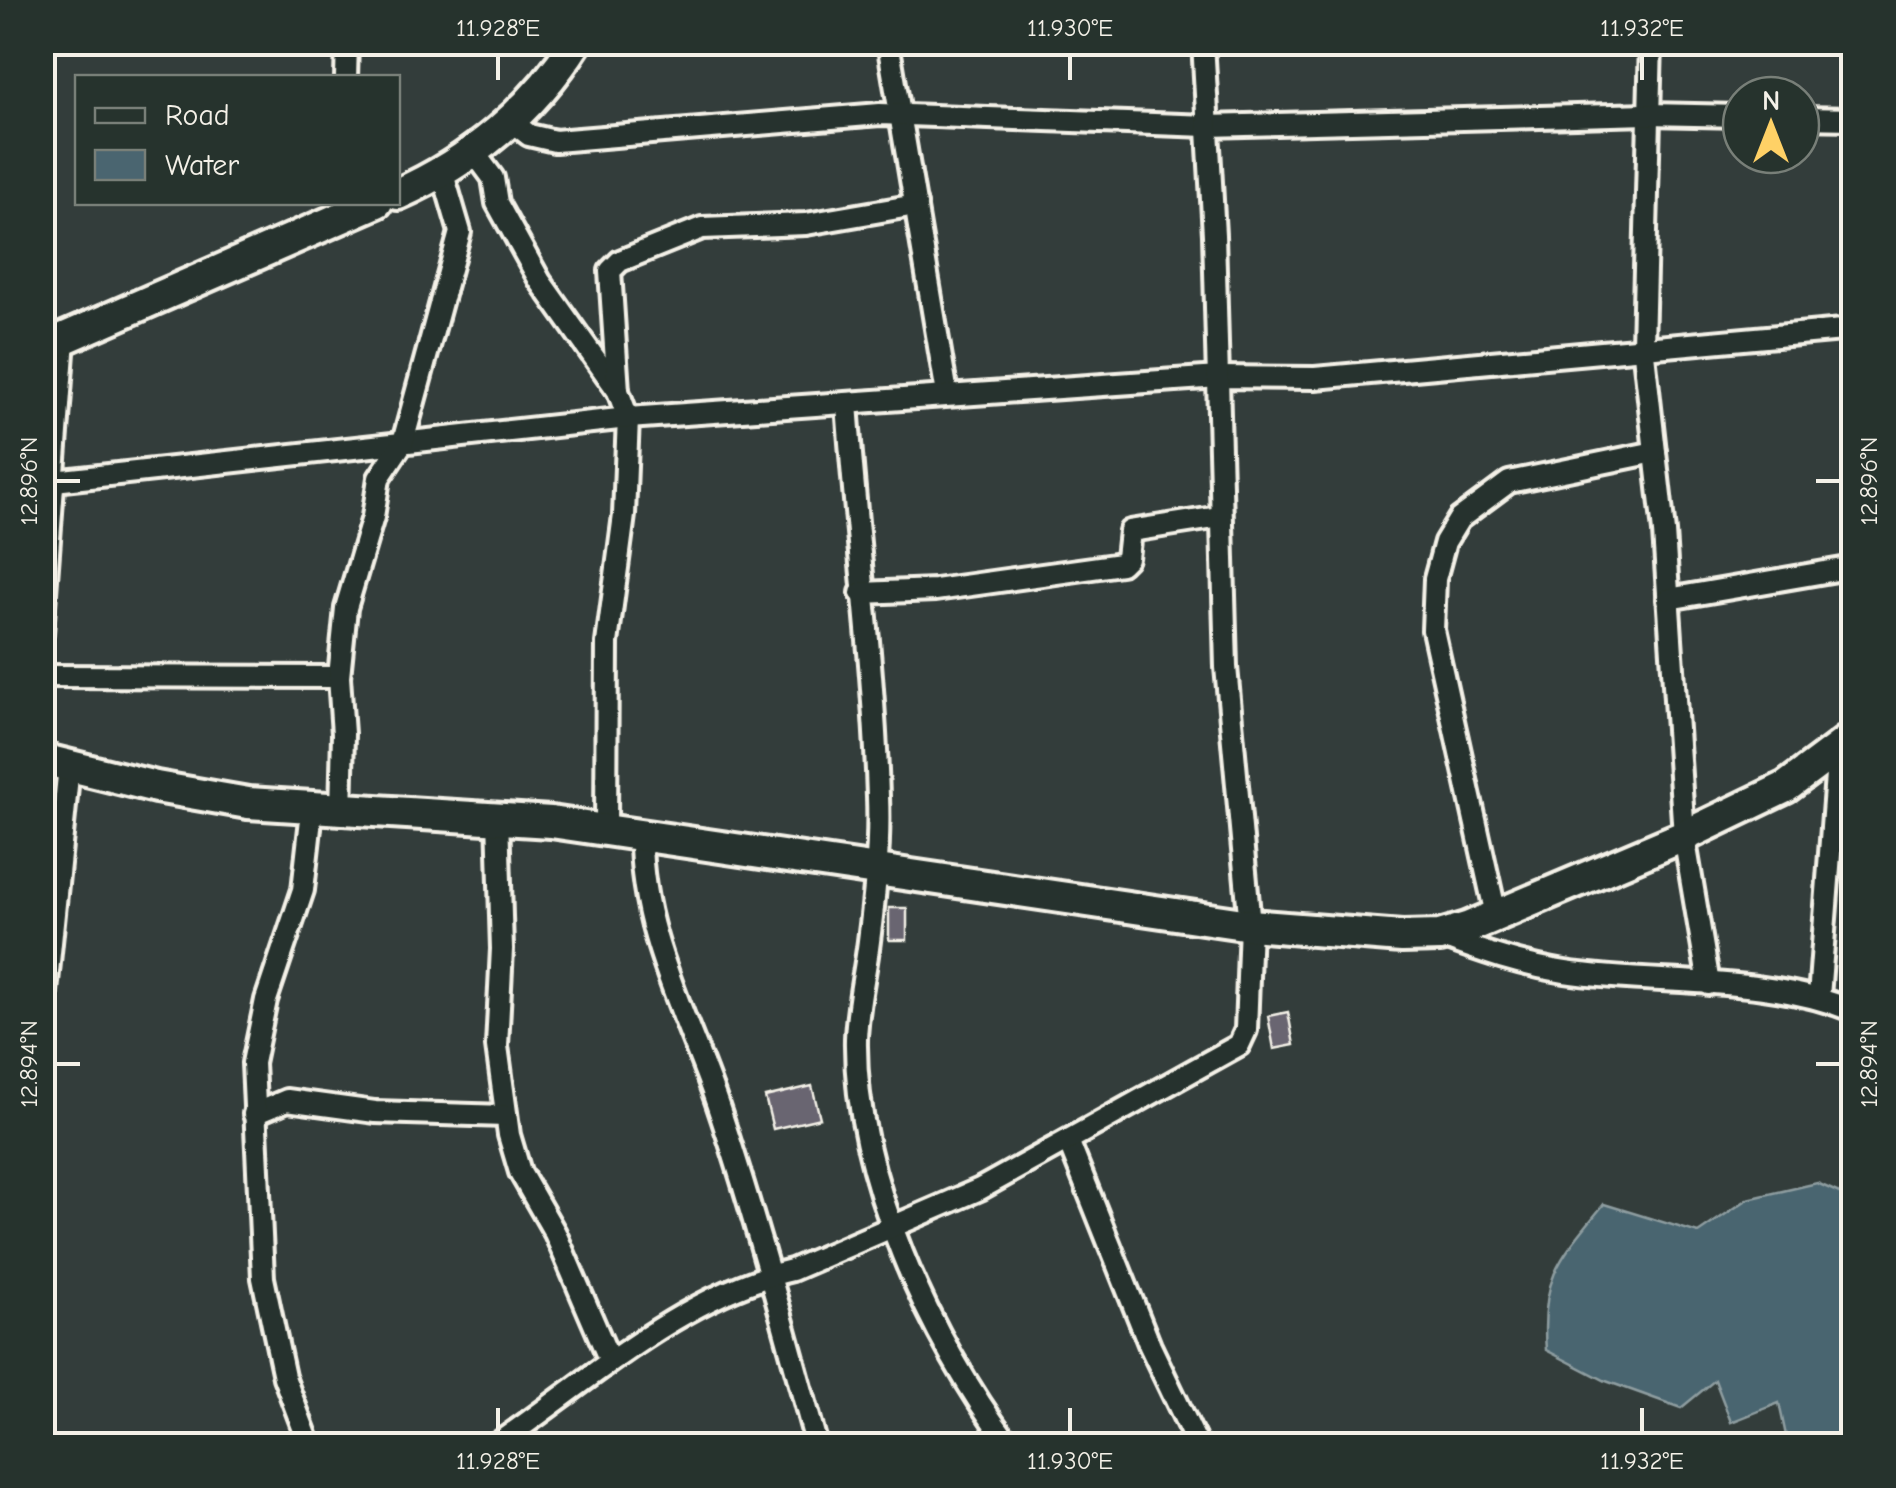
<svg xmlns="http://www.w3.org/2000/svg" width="1896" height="1488" font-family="'Comic Neue',sans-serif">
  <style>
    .water { fill: #4a6570; stroke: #8e9da0; stroke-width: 2.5 }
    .building { fill: #696571; stroke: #f4f1e8; stroke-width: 2.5 }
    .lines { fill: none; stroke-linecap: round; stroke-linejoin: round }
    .minor-casing { stroke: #f4f1e8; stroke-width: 28 }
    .primary-casing { stroke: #f4f1e8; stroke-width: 38 }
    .minor { stroke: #26332d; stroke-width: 20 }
    .primary { stroke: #26332d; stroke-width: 30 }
    .ticks { fill: none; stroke: #f4f1e8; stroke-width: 4 }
    .neatline { fill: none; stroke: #f4f1e8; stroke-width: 4 }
    .ticks-label { font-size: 25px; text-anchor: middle; fill: #f4f1e8 }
  </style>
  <rect width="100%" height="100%" fill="#333d3b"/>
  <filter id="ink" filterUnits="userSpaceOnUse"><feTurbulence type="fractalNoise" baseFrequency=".01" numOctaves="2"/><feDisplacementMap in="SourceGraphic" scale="20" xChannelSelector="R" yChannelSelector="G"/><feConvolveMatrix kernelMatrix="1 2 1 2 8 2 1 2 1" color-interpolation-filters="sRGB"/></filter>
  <g filter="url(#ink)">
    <path class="water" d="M 1817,1183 L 1853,1199 L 1853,1445 L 1788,1445 L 1779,1403 L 1731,1422 L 1715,1380 L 1681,1408 L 1606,1381 L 1546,1350 C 1540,1277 1560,1258 1604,1204 L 1698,1233 L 1748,1199 Z"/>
    <g class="building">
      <rect x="889" y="908" width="18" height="32"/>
      <path d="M 1288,1012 L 1294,1045 L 1274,1049 L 1268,1016 Z"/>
      <path d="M 812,1086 L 820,1118 L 773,1129 L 765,1097 Z"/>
    </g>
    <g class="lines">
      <g class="minor-casing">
        <g id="minor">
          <path d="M 888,42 L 947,394"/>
          <path d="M 1651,42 L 1643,345 L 1664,532 L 1684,836 L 1709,984"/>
          <path d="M 346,78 L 347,42"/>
          <path d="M 1801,118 L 1854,119"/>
          <path d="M 511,121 L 529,135 L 555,141 L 880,114 L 1208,126 L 1648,114 L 1741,116"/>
          <path d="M 473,151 L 493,178 L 497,203 L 540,281 L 618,391 L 628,418 L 624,515 L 607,643 L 606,830"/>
          <path d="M 618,391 L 610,271 L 620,261 L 702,228 L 806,224 L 916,205"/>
          <path d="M 847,403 C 856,534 874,666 878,797 C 880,844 875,895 869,941 C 865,974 857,1007 856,1039 C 854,1174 930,1340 1010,1446"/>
          <path d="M 54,481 L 628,418 L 1219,377 L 1315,378 L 1854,329"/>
          <path d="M 861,593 L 935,590 L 1121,564 L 1127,558 L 1130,531 L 1220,517"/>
          <path d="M 1668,599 L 1854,567"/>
          <path d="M 42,633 L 64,339"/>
          <path d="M 42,676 L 339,677"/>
          <path d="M 341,812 L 343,734 L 339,677 L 346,608 L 373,517 L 379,478 L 403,442 L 460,232 L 443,174"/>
          <path d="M 498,817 L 502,949 L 497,1046 L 509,1135 L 520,1172 L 555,1233 L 610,1361"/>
          <path d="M 641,835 C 640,932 686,1013 717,1103 C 755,1215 785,1331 817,1446"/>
          <path d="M 1496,915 L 1433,630 L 1435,579 L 1445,542 L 1459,519 L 1509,482 L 1655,452"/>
          <path d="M 1440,936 C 1482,952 1521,965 1565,972 C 1660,986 1764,974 1854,1011"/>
          <path d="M 1819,997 L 1838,749"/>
          <path d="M 42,1031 L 69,766"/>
          <path d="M 254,1114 L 287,1100 L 375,1112 L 506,1116"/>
          <path d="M 1069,1143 L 1150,1346 L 1198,1446"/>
          <path d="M 310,1446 L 284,1377 L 263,1278 L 253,1063 L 266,1000 L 303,890 L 312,810"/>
          <path d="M 494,1446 C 585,1384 683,1294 792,1270 L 980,1189 L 1239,1045 L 1246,1030 L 1250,925 L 1226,667 L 1214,235 L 1203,42"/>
        </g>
      </g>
      <g class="primary-casing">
        <g id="primary">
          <path d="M 398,194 C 470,162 533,110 576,42"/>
          <path d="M 42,348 L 377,202"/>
          <path d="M 42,759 L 156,787 L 248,803 L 551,822 L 1250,925 L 1402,937 L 1440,936 L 1467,928 L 1684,836 L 1786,787 L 1854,736"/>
        </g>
      </g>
      <use href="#minor" class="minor"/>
      <use href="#primary" class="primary"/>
    </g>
  </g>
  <path class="ticks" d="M 498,55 L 498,80M 1070,55 L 1070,80M 1642,55 L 1642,80M 55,481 L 80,481M 1816,481 L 1841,481M 55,1064 L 80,1064M 1816,1064 L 1841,1064M 498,1408 L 498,1433M 1070,1408 L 1070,1433M 1642,1408 L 1642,1433"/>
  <rect width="1896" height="1488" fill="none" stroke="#26332d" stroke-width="110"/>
  <rect x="75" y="75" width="325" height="130" fill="#26332d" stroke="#787f78" stroke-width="2.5"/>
  <rect x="95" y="108" width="50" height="15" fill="#26332d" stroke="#787f78" stroke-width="2.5"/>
  <text x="165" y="125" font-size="30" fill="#f4f1e8">Road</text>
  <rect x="95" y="150" width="50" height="30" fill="#4a6570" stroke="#787f78" stroke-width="2.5"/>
  <text x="165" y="175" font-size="30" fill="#f4f1e8">Water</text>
  <g transform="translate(1771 125)"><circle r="48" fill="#26332d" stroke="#787f78" stroke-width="2.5"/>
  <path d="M0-8L18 38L0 25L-18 38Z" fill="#ffd166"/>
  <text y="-15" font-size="28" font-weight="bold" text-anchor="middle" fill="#f4f1e8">N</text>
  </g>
  <rect x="55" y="55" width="1786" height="1378" class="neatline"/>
  <g class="ticks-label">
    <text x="498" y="36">11.928°E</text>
    <text x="1070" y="36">11.930°E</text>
    <text x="1642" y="36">11.932°E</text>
    <text transform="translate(28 481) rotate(-90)" y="9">12.896°N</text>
    <text transform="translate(1868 481) rotate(-90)" y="9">12.896°N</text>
    <text transform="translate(28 1064) rotate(-90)" y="9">12.894°N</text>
    <text transform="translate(1868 1064) rotate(-90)" y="9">12.894°N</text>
    <text x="498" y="1469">11.928°E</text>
    <text x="1070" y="1469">11.930°E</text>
    <text x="1642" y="1469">11.932°E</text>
  </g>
</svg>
